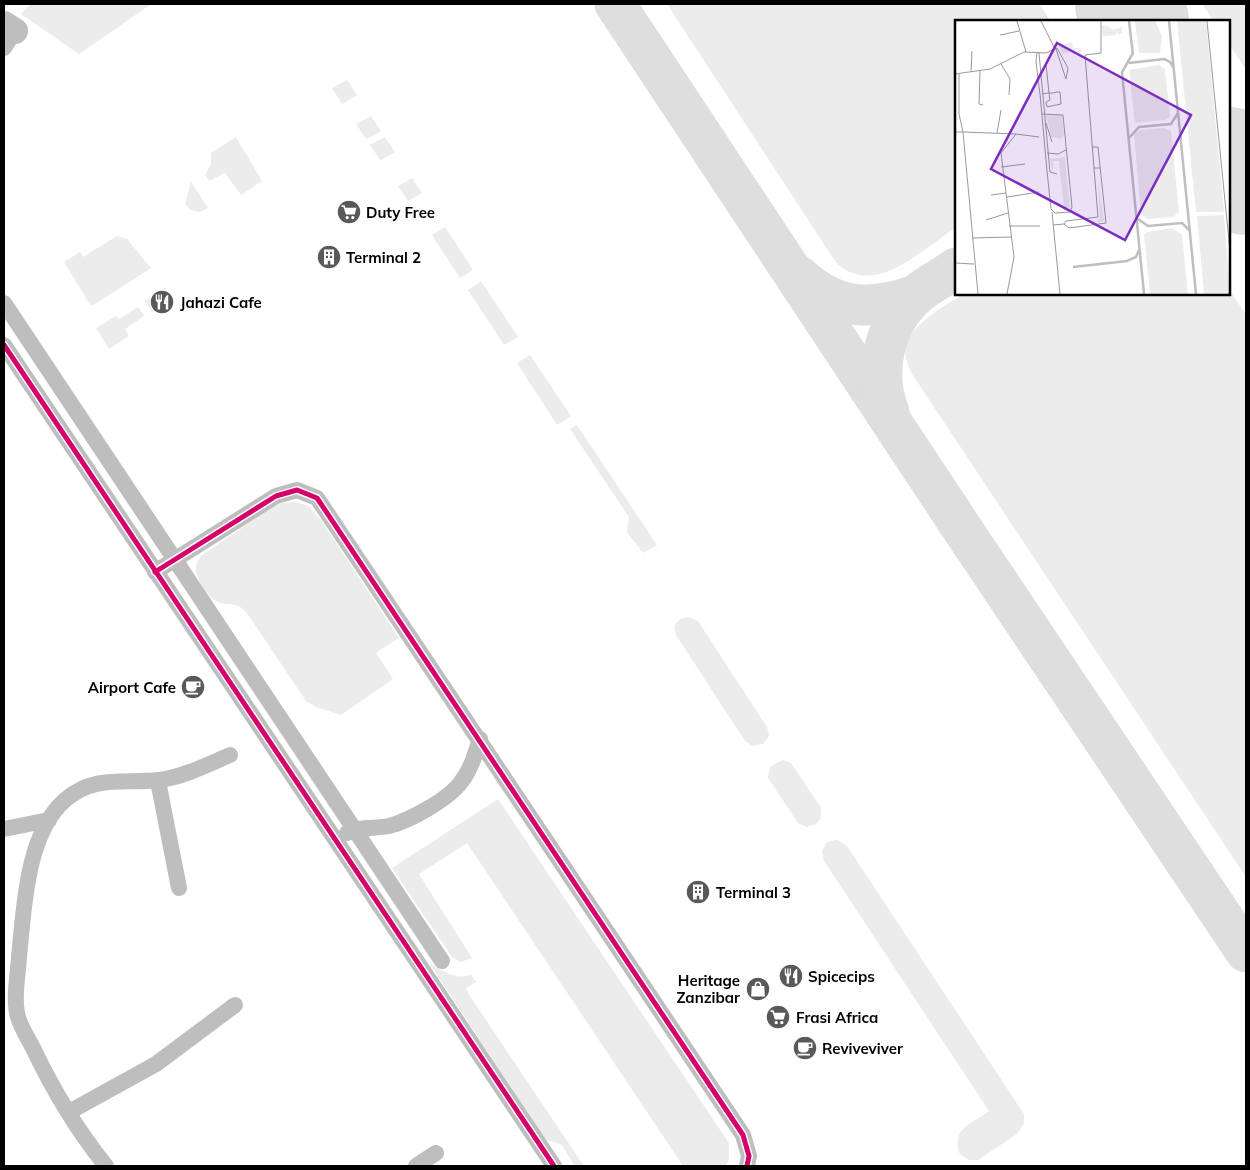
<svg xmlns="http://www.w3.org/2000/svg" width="1250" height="1170" font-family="Mulish,sans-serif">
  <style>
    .green { fill: #ececec }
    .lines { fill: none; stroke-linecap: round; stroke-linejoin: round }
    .taxiway { stroke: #dedede; stroke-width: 41 }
    .runway { stroke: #dedede; stroke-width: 102 }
    .minor { stroke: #bebebe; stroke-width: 16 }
    .primary { stroke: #bebebe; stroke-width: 26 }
    .cycleway-casing { stroke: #fff; stroke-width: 8 }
    .cycleway { stroke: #d6006c; stroke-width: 5 }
    .labels { text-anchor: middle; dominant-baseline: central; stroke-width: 4; stroke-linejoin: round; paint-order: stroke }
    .poi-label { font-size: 15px; font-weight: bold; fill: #000; stroke: #fff; text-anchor: start }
    .inset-river { fill: none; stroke: #bfbfbf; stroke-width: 2.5 }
    .inset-road { fill: none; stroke: #999; stroke-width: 1 }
    .view { fill: #7b2cbf; fill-opacity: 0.15; stroke: #7b2cbf; stroke-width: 2.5 }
    .inset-edge { fill: none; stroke: #000; stroke-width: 2.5 }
  </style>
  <rect width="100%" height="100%" fill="#fff"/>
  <g class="green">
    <path d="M 31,4 L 149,4 L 150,5 L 79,54 L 21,14 Z"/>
    <path d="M 667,4 L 1039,4 L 1051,21 L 956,21 L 956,227 C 923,249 872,301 835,261 Z"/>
    <path d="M 1202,4 L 1246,4 L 1246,70 L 1229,44 L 1229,21 L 1214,21 Z"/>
    <path d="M 347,80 L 357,95 L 342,104 L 332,88 Z"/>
    <path d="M 371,116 L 381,131 L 366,139 L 356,124 Z"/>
    <path d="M 236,137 L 262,181 L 241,195 L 225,173 L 209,181 L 205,175 L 211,164 L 211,153 Z"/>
    <path d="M 385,137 L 395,152 L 380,160 L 370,145 Z"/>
    <path d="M 412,178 L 422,193 L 408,201 L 398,186 Z"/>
    <path d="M 191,182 L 208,208 L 200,212 L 190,210 L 185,203 Z"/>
    <path d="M 445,227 L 473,270 L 460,278 L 432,235 Z"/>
    <path d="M 117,236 L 127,239 L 151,268 L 92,306 L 89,303 L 64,262 L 80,252 L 83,257 Z"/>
    <path d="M 481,281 L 518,337 L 504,345 L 468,290 Z"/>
    <path d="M 165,288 L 172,299 L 152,312 L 145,301 Z"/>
    <path d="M 1229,289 L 1246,315 L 1246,877 L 912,374 C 909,367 905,359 905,351 C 908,325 943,307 963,294 L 1229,294 Z"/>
    <path d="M 138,307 L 144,316 L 125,329 L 129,336 L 109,349 L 96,328 L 116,316 L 119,319 Z"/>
    <path d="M 530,355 L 571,416 L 557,425 L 517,363 Z"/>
    <path d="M 577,425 L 657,545 L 643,553 L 627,532 L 629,517 L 570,429 Z"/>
    <path d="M 296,502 L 308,506 L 321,520 L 399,638 L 376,653 L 393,679 L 341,715 L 316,707 L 306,701 L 247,613 C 235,599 228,608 216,601 C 207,596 195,577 196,567 C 196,564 199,559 201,556 L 272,507 L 283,503 Z"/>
    <path d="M 688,617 L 698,621 L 767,727 L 769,736 L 763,744 L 753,746 L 745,741 L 676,635 L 674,626 L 680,619 Z"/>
    <path d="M 783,760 L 791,763 L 821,808 L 821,818 L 816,824 L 807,827 L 798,823 L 768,778 C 768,767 773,764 783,760 Z"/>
    <path d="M 498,799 L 729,1143 L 729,1160 L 725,1166 L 683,1166 L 467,843 L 419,874 L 472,958 L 461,962 L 452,957 L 392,868 Z"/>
    <path d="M 837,840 L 847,846 L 1024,1114 L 1024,1123 L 1017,1134 L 978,1160 L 969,1160 L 959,1153 C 953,1126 971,1125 989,1111 L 824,861 L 822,851 L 827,842 Z"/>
    <path d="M 430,964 C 444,971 455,980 471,975 L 476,982 L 466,988 L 470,996 L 584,1166 L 574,1165 L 562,1145 L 545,1139 Z"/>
  </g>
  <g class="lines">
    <g class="taxiway">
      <path d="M 615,4 L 965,533 L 1246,952"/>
      <path d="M 1229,166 L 1239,174"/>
      <path d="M 799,276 C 836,310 870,311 916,295"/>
      <path d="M 889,412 C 873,372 884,323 917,294 C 929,284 944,277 956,268"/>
    </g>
    <g class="runway">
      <path d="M 1126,4 L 1138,21"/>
      <path d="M 1229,158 L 1246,184"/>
    </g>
    <g class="minor">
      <path d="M 4,48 L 15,31"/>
      <path d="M 4,303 L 442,961"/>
      <path d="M 4,345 L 554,1166"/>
      <path d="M 155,572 L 276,496 L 297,490 L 317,498 L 743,1135 L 749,1156 L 747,1166"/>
      <path d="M 158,781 L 179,888"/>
      <path d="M 4,829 L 49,820"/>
      <path d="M 347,833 C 359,826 375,829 389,826 C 409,821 449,799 461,782 C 471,769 475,755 480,739"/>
      <path d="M 69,1112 L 156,1064 L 235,1005"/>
      <path d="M 106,1166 C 77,1130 53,1090 33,1048 C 28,1038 21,1028 18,1017 C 13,999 18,975 19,957 C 24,909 26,834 65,800 C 95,774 125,784 159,780 C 183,777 207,765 230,755"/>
      <path d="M 416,1166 L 436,1153"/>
    </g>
    <path class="primary" d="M 4,24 L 15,31"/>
    <g class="cycleway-casing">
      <g id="cycleway">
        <path d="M 4,345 L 554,1166"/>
        <path d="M 155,572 L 276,496 L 297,490 L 317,498 L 743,1135 L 749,1156 L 747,1166"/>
      </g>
    </g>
    <use href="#cycleway" class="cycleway"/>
  </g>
  <defs>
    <g id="supermarket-disc" transform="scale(1.25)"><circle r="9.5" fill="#595959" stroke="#fff"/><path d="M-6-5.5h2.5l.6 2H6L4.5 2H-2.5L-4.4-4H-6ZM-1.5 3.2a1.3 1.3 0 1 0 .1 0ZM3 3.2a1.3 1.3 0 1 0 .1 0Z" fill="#fff"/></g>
    <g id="building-disc" transform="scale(1.25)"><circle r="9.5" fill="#595959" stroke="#fff"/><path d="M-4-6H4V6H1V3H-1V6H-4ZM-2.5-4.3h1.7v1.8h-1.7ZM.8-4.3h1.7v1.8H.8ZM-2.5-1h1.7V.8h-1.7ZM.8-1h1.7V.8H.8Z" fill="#fff"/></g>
    <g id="restaurant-disc" transform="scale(1.25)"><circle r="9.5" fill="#595959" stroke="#fff"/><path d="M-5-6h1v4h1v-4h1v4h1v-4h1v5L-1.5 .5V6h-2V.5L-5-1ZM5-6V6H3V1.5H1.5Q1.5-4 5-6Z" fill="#fff"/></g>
    <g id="cafe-disc" transform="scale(1.25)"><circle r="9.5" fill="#595959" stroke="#fff"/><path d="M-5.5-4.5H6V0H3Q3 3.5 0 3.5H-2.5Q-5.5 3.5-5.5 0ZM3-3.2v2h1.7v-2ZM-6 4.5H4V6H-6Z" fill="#fff"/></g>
    <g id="shop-disc" transform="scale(1.25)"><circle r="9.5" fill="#595959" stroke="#fff"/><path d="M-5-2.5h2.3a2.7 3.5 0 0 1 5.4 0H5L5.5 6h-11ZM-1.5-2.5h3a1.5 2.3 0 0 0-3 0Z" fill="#fff"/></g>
  </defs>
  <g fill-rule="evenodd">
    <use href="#supermarket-disc" x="349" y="212"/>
    <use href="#building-disc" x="329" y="257"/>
    <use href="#restaurant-disc" x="162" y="302"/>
    <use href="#cafe-disc" x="193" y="687"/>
    <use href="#building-disc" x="698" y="892"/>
    <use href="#restaurant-disc" x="791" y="976"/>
    <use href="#shop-disc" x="758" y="989"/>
    <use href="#supermarket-disc" x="778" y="1017"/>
    <use href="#cafe-disc" x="805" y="1048"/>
  </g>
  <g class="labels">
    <g class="poi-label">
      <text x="366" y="212">Duty Free</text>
      <text x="346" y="257">Terminal 2</text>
      <text x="180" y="302">Jahazi Cafe</text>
      <text x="176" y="687" text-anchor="end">Airport Cafe</text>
      <text x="716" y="892">Terminal 3</text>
      <text x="808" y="976">Spicecips</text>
      <text x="740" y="980" text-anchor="end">Heritage<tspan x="740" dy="17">Zanzibar</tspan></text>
      <text x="796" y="1017">Frasi Africa</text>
      <text x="822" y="1048">Reviveviver</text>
    </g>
  </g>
  <g transform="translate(955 20)">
    <rect width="275" height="275" fill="#fff"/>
    <path d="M 180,1 L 200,1 L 207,16 L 205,33 L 184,33 ZM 222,1 L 251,1 L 269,192 L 241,192 ZM 151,5 L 158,10 L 167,7 L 167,13 L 163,15 L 162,11 L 161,15 L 148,16 L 147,6 ZM 117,22 L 118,28 L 126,28 L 126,33 L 122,33 L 125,29 L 108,34 L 104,26 ZM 204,45 L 210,49 L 215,97 L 210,100 L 180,103 L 174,50 ZM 91,95 L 107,95 L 109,115 L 106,119 L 96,117 ZM 209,108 L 216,111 L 224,192 L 218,197 L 191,199 L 186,193 L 179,114 L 184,110 ZM 110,137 L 115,187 L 109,190 L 104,141 L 98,141 L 98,153 L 95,139 ZM 143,161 L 149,201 L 140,203 L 145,199 ZM 269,195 L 275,274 L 249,274 L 242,196 ZM 218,208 L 227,215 L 233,274 L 195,274 L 189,215 L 193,212 Z" fill="#ececec"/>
    <path class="inset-river" d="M 174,1 L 178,35M 214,1 L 241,274M 178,33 L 167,52 L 189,274M 174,43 L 209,39 L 215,42 L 219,49M 174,118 L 184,107 L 216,104 L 223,93M 183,199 L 193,206 L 227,203 L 235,211M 118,247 L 172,241 L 181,237 L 184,230"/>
    <path class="inset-road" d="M 62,1 L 71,32M 86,1 L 100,29M 252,1 L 275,231M 45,15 L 64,11M 101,29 L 111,59M 82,33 L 81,41 L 84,67 L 85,74 L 92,151 L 96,189 L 100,193 L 115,192 L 117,187 L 108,95 L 87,94M 84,33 L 95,152 L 102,154M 46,44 L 55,59 L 54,75M 25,51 L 24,84 L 28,85M 16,52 L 17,31M 0,54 L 35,49 L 69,32 L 91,33 L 102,28 L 113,48 L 111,59M 87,74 L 93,73 L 98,73 L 102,72 L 105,72 L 106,84 L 92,87 L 91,82 L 95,80 L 94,73 L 91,44M 91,103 L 97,122M 0,112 L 8,112 L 4,94 L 4,53M 42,113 L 46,90M 92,133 L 103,134 L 111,130M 46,147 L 70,144M 139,148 L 130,35 L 146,33 L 146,1M 36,175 L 51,173M 52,177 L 84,172M 97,192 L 105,274M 31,200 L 53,193M 109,204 L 111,201 L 143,197 L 139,148 L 145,148M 98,205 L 109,204 L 114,208 L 151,203 L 143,127 L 137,127M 54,206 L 85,206M 17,218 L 56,217M 0,243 L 19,244M 23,274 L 8,112 L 61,114M 52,274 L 59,237 L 46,133 L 61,114 L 84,117"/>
    <path class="view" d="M 102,23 L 236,95 L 170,220 L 36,149 Z"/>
    <rect width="275" height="275" class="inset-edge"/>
  </g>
  <rect width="1250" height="1170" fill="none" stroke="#000000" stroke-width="10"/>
</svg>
